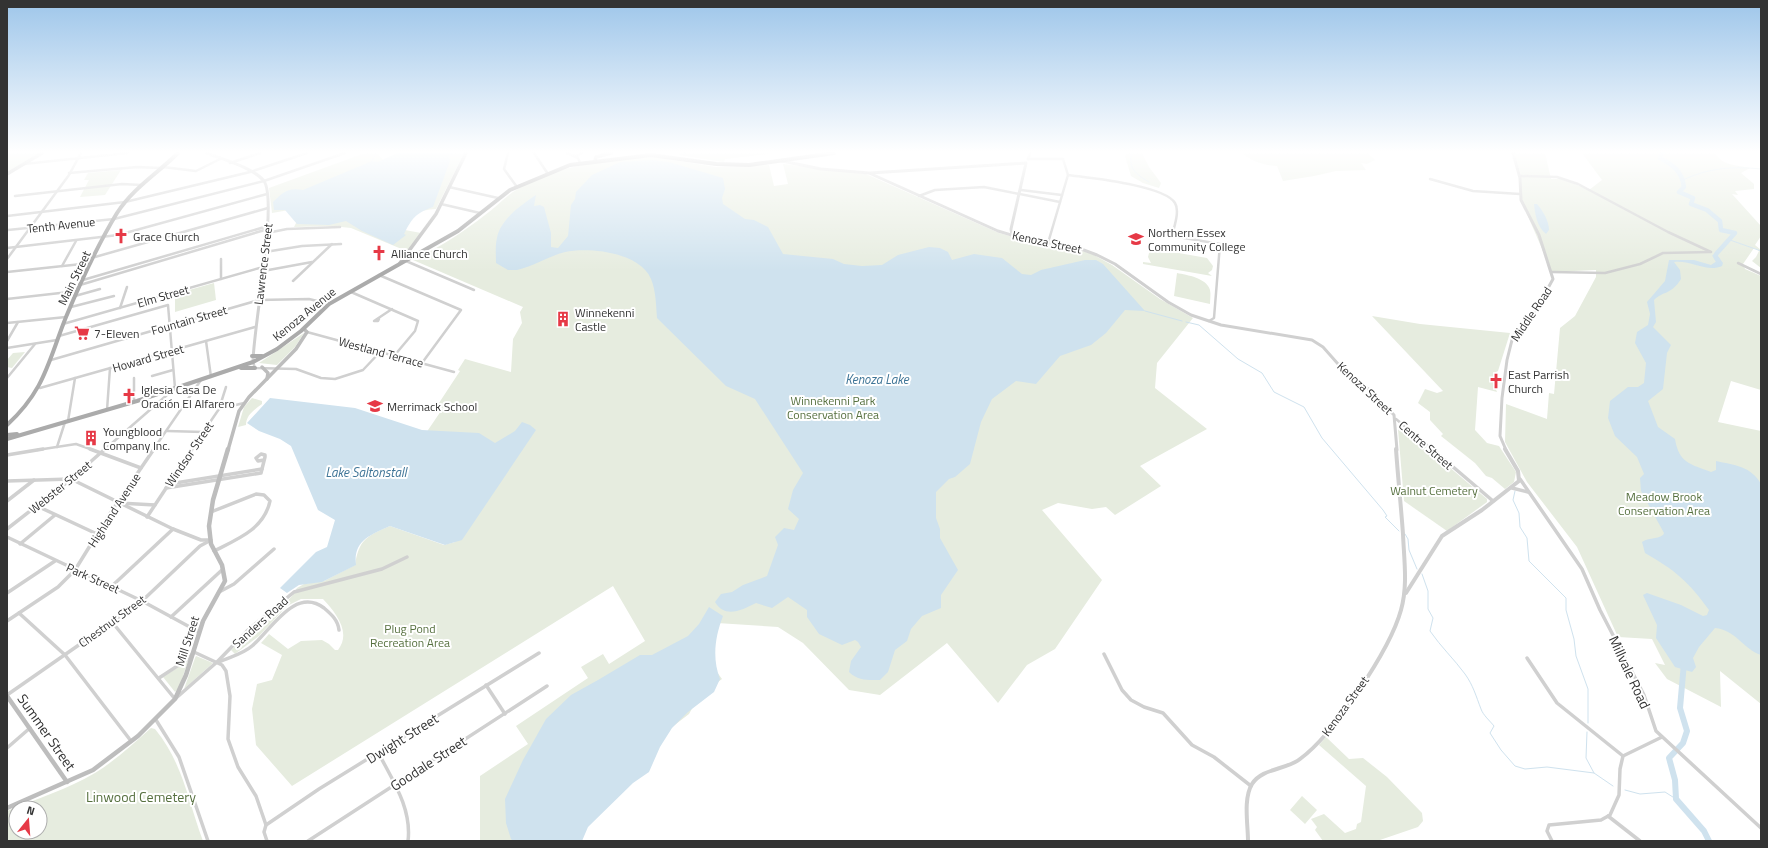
<svg xmlns="http://www.w3.org/2000/svg" width="1768" height="848" font-family="'Titillium Web',sans-serif">
  <style>
    .green { fill: #e6ecdf; fill-rule: evenodd }
    .water { fill: #cfe2ee }
    .lines { fill: none; stroke-linecap: round; stroke-linejoin: round }
    .stream { stroke: #cfe2ee; stroke-width: 1 }
    .river-far1 { stroke: #cfe2ee; stroke-width: 4.5 }
    .river { stroke: #cfe2ee; stroke-width: 6 }
    .minor-far1 { stroke: #d0d0d0; stroke-width: 2.5 }
    .minor { stroke: #d0d0d0; stroke-width: 3.5 }
    .tertiary-far1 { stroke: #d0d0d0; stroke-width: 3 }
    .tertiary { stroke: #d0d0d0; stroke-width: 4 }
    .secondary-far1 { stroke: #bdbdbd; stroke-width: 3.5 }
    .secondary { stroke: #bdbdbd; stroke-width: 4.5 }
    .primary { stroke: #ababab; stroke-width: 4 }
    .labels { text-anchor: middle; dominant-baseline: central; stroke-width: 4; stroke-linejoin: round; paint-order: stroke }
    .street-label { font-size: 12px; fill: #333; stroke: #fff }
    .poi-label { font-size: 12px; fill: #333; stroke: #fff; text-anchor: start }
    .park-label { font-size: 12px; fill: #56703f; stroke: #fff }
    .water-label { font-size: 13px; font-style: italic; fill: #3f7597; stroke: #fff }
    .near-street-label { font-size: 14px; fill: #333; stroke: #fff }
    .near-park-label { font-size: 14px; fill: #56703f; stroke: #fff }
  </style>
  <rect width="100%" height="100%" fill="#fff"/>
  <g class="green">
    <path d="M 7,153 L 39,153 L 7,172 Z"/>
    <path d="M 365,153 L 377,153 L 385,162 L 403,153 L 464,153 L 436,209 C 418,210 413,214 405,230 L 421,233 L 409,249 L 404,250 L 351,228 L 332,226 L 294,227 L 297,221 L 289,210 L 272,213 L 269,188 Z"/>
    <path d="M 679,153 L 777,153 L 725,159 L 724,162 L 679,155 Z"/>
    <path d="M 1127,153 L 1142,153 L 1149,167 L 1161,183 L 1159,188 L 1143,183 L 1131,176 L 1125,156 Z"/>
    <path d="M 1242,153 L 1368,153 L 1375,160 L 1367,164 L 1361,163 L 1366,170 L 1336,171 L 1314,176 L 1283,181 L 1277,166 C 1263,165 1253,162 1242,153 Z"/>
    <path d="M 1514,153 L 1545,153 L 1551,179 L 1563,179 L 1589,190 L 1602,180 L 1582,153 L 1715,153 C 1723,166 1736,165 1750,168 L 1741,173 L 1754,184 L 1754,189 L 1735,191 L 1738,195 L 1732,194 L 1761,226 L 1761,236 L 1755,245 L 1761,250 L 1761,268 L 1752,261 L 1756,257 L 1759,251 L 1754,248 L 1743,264 L 1745,269 L 1761,276 L 1761,390 L 1731,381 L 1718,422 L 1761,431 L 1761,704 L 1720,671 L 1721,707 L 1667,679 L 1655,663 L 1665,665 L 1652,639 L 1618,637 L 1577,547 L 1527,482 L 1505,442 L 1506,404 L 1547,419 L 1549,393 L 1554,394 L 1560,328 L 1575,316 L 1596,277 L 1596,270 L 1552,272 L 1521,200 L 1521,175 Z"/>
    <path d="M 655,157 L 716,167 L 769,165 L 774,186 L 788,184 L 783,164 L 866,174 L 999,233 L 1035,243 L 1073,248 L 1092,254 L 1112,265 L 1160,299 L 1193,318 L 1157,363 L 1155,388 L 1207,429 L 1140,466 L 1161,486 L 1115,515 L 1106,507 L 1092,509 L 1058,503 L 1042,510 L 1102,580 L 1055,649 L 1027,665 L 998,703 L 947,643 L 880,695 L 849,690 L 803,643 L 778,627 L 717,623 L 709,661 L 722,679 L 699,696 L 689,714 L 663,734 L 597,806 L 579,841 L 480,841 L 480,776 L 528,744 L 516,726 L 588,678 L 581,667 L 603,654 L 609,664 L 645,641 L 613,586 L 292,786 L 256,745 L 252,709 L 257,684 L 272,680 L 282,655 L 261,643 L 269,634 L 288,649 L 301,641 L 322,640 L 329,644 L 335,650 L 338,650 C 352,632 335,612 323,599 L 301,599 L 287,606 L 259,636 L 235,654 L 231,650 L 257,626 L 280,609 L 292,596 L 297,588 L 304,584 L 324,581 L 355,565 C 359,540 366,536 390,526 L 444,545 L 455,542 L 516,433 L 494,445 L 426,433 L 443,408 L 437,406 L 460,371 L 458,370 L 465,359 L 511,372 L 513,339 L 522,323 L 520,312 L 523,307 L 413,260 C 439,248 462,233 485,215 C 496,207 505,197 516,190 C 556,165 609,159 655,157 Z"/>
    <path d="M 121,170 L 105,195 L 80,197 L 89,180 L 84,180 L 88,173 Z"/>
    <path d="M 1156,249 L 1207,258 L 1213,266 L 1212,270 L 1208,273 L 1212,276 L 1143,264 L 1143,262 L 1151,263 L 1148,257 L 1149,253 Z"/>
    <path d="M 1177,273 C 1187,275 1207,278 1210,290 C 1211,294 1210,300 1210,304 L 1174,296 Z"/>
    <path d="M 214,283 L 216,300 L 175,312 L 175,294 Z"/>
    <path d="M 1372,316 L 1420,324 L 1510,333 L 1498,371 L 1494,373 L 1492,380 L 1497,392 L 1478,387 L 1475,430 L 1487,443 L 1499,446 L 1516,472 L 1514,482 L 1505,489 L 1492,478 L 1486,476 L 1475,463 L 1441,436 L 1443,434 L 1430,420 L 1430,412 L 1418,403 L 1425,389 L 1437,393 L 1443,391 Z"/>
    <path d="M 304,333 L 295,347 L 277,365 L 259,363 Z"/>
    <path d="M 25,352 L 12,368 L 7,367 L 7,360 L 13,353 Z"/>
    <path d="M 252,398 L 262,401 L 262,404 C 254,410 246,415 246,425 L 238,427 L 244,407 Z"/>
    <path d="M 1403,428 L 1487,499 L 1487,502 L 1447,531 L 1404,501 L 1398,429 Z"/>
    <path d="M 196,656 L 213,663 L 184,689 L 195,658 Z"/>
    <path d="M 188,661 L 179,688 L 175,692 L 163,677 Z"/>
    <path d="M 151,728 L 155,729 C 183,763 188,801 203,841 L 7,841 L 7,811 C 36,799 68,789 95,773 C 116,760 133,744 151,728 ZM 16,808 L 40,808 L 40,832 L 16,832 Z"/>
    <path d="M 1326,737 L 1349,759 L 1363,758 L 1387,777 L 1422,813 L 1423,821 L 1418,827 L 1377,841 L 1323,841 L 1315,830 L 1317,827 L 1311,819 L 1324,814 L 1345,833 L 1356,829 L 1357,824 L 1361,822 L 1366,786 L 1319,745 Z"/>
    <path d="M 1302,796 L 1317,810 L 1305,824 L 1290,810 Z"/>
  </g>
  <g class="water">
    <path d="M 397,153 L 454,153 L 449,156 L 450,161 L 433,207 C 416,213 412,218 404,234 L 406,235 L 393,245 L 362,231 L 346,221 L 329,225 L 297,224 L 285,210 L 274,210 L 273,202 C 283,192 288,187 303,190 L 372,161 L 378,162 Z"/>
    <path d="M 652,160 L 669,162 L 723,178 L 725,189 L 722,198 L 723,204 L 745,219 L 754,220 L 768,227 L 783,254 L 833,259 L 844,264 L 862,266 L 882,265 L 898,255 L 929,247 L 940,248 L 948,252 L 952,260 L 974,254 L 1002,258 L 1022,274 L 1031,275 L 1041,270 L 1085,260 L 1096,260 L 1103,264 L 1145,311 L 1125,310 L 1106,333 L 1091,345 L 1060,356 L 1036,384 L 1016,381 L 992,399 L 981,422 L 970,464 L 955,477 L 949,479 L 936,492 L 936,518 L 940,529 L 940,538 L 958,570 L 941,595 L 941,608 L 922,616 L 911,629 L 907,641 L 895,650 L 888,672 L 880,680 C 868,680 858,681 849,672 L 851,661 L 861,647 L 858,642 L 855,640 L 842,645 L 819,634 L 807,617 L 807,610 L 788,597 L 772,608 L 756,603 C 742,610 725,619 715,602 L 721,594 L 732,592 L 743,585 L 767,576 L 778,545 L 775,537 L 784,528 L 794,530 L 799,519 L 788,509 L 793,490 L 803,473 L 755,399 L 726,386 L 657,318 C 656,305 656,291 651,279 C 640,252 589,247 565,252 C 549,256 534,266 517,270 L 508,270 L 496,263 C 496,255 495,246 497,238 C 500,220 521,205 536,195 L 534,206 L 540,205 L 544,207 L 551,233 L 551,247 L 558,248 L 568,236 L 571,205 L 575,199 L 576,192 L 592,175 L 620,162 Z"/>
    <path d="M 1534,204 L 1537,204 C 1543,211 1549,221 1549,230 L 1546,234 C 1537,227 1535,214 1534,204 Z"/>
    <path d="M 1712,255 L 1718,256 L 1723,263 L 1722,266 C 1707,273 1692,260 1674,262 L 1680,270 L 1681,279 C 1671,295 1663,291 1654,300 L 1656,322 L 1653,327 L 1671,345 L 1667,353 L 1663,389 L 1648,401 L 1658,427 L 1675,439 C 1679,463 1690,464 1711,472 L 1716,470 L 1716,461 C 1734,465 1751,466 1761,484 L 1761,655 C 1743,649 1736,630 1715,628 L 1699,647 L 1693,658 L 1696,667 L 1692,672 L 1675,667 L 1656,638 L 1657,625 L 1643,595 L 1647,593 L 1681,605 L 1703,616 L 1707,615 L 1709,610 C 1689,582 1675,570 1645,553 L 1642,542 C 1649,537 1656,540 1663,535 L 1664,533 L 1641,491 L 1640,478 L 1644,474 L 1637,457 L 1615,436 L 1608,418 L 1610,401 L 1628,387 L 1638,387 L 1644,383 L 1646,363 L 1635,343 L 1637,332 L 1648,325 L 1650,314 L 1647,302 L 1665,281 L 1669,260 L 1694,260 L 1711,265 L 1717,261 Z"/>
    <path d="M 270,398 L 355,408 L 422,430 L 479,433 L 495,443 L 515,431 L 522,422 L 530,425 L 536,430 L 462,540 L 445,545 L 390,526 C 370,535 353,541 356,565 L 322,582 L 299,585 L 287,593 L 280,588 L 316,552 L 327,547 L 335,520 L 318,510 L 291,446 L 280,439 L 259,431 L 247,423 Z"/>
    <path d="M 709,607 L 723,616 C 715,637 712,658 720,679 L 714,692 L 688,712 L 672,728 L 660,747 L 649,772 L 633,783 L 588,827 L 582,841 L 513,841 L 511,839 L 506,823 L 505,799 L 523,760 L 546,719 L 571,695 L 598,680 L 640,655 L 652,655 L 688,636 L 699,624 Z"/>
  </g>
  <g class="lines">
    <g class="stream">
      <path d="M 1132,153 C 1127,168 1137,175 1149,182"/>
      <path d="M 681,155 L 685,153"/>
      <path d="M 372,161 L 376,153"/>
      <path d="M 1683,180 C 1708,168 1733,166 1761,169"/>
      <path d="M 1730,240 L 1761,251"/>
      <path d="M 1145,311 L 1182,321"/>
      <path d="M 1186,322 L 1199,325 L 1238,359 L 1262,373 L 1274,392 L 1304,407 L 1322,438 L 1383,510 L 1387,516 L 1385,517 L 1399,531"/>
      <path d="M 1515,491 L 1513,500 L 1519,513 L 1520,527 L 1527,538 L 1529,561 L 1566,598 L 1566,610 L 1574,639 L 1576,656 L 1588,689 L 1588,723"/>
      <path d="M 1405,534 L 1408,539 L 1409,550 L 1417,569"/>
      <path d="M 1422,574 L 1428,591 L 1428,609 L 1433,618 L 1430,631 C 1441,647 1454,659 1465,674 C 1473,685 1476,696 1481,709 C 1483,715 1490,721 1494,726 L 1490,733 L 1501,750 L 1515,766 L 1525,769 L 1547,767 L 1594,773 L 1613,786"/>
      <path d="M 1587,732 L 1586,758 L 1594,773"/>
      <path d="M 1625,790 L 1640,794 L 1665,792 L 1676,799"/>
    </g>
    <path class="river-far1" d="M 1662,153 L 1660,158 C 1673,165 1682,171 1684,187 L 1679,192 L 1693,198 L 1691,204 L 1707,210 L 1720,221 L 1721,230 L 1735,233 L 1717,253 L 1715,256 L 1718,261"/>
    <path class="river" d="M 1684,663 L 1680,708 L 1687,731 L 1683,743 L 1669,758 L 1675,780 L 1676,799 L 1704,831 L 1709,841"/>
    <g class="minor-far1">
      <path d="M 508,153 L 504,169 L 517,187"/>
      <path d="M 534,153 L 548,174"/>
      <path d="M 567,153 L 578,158 L 580,163"/>
      <path d="M 576,156 L 582,153"/>
      <path d="M 1028,159 L 1063,159 L 1068,175 C 1089,178 1164,185 1175,203 C 1180,211 1174,227 1172,236 L 1220,244 L 1214,318 L 1209,321"/>
      <path d="M 1028,159 L 1030,153"/>
      <path d="M 230,163 L 260,153"/>
      <path d="M 24,164 L 127,153"/>
      <path d="M 163,167 L 196,171 L 220,159"/>
      <path d="M 69,173 L 137,167 L 161,168"/>
      <path d="M 1520,176 L 1557,177 L 1578,184 L 1668,232 L 1711,252"/>
      <path d="M 1430,179 L 1473,191 L 1520,194"/>
      <path d="M 449,187 L 498,198"/>
      <path d="M 1021,190 L 1062,195"/>
      <path d="M 15,196 L 122,184 L 142,185"/>
      <path d="M 919,196 L 935,190 L 984,187 L 1060,202"/>
      <path d="M 441,204 L 480,213"/>
      <path d="M 7,216 L 125,202 L 250,172 L 307,153"/>
      <path d="M 8,230 L 114,219 L 264,181 L 345,153"/>
      <path d="M 267,233 L 287,229 L 340,227"/>
      <path d="M 1048,243 L 1068,175"/>
      <path d="M 7,248 L 118,235 L 267,194"/>
      <path d="M 265,252 L 302,246 L 341,244"/>
      <path d="M 95,257 L 268,208"/>
      <path d="M 7,259 L 69,175 L 81,153"/>
      <path d="M 221,259 L 221,279"/>
      <path d="M 406,261 L 474,290"/>
      <path d="M 1738,263 L 1761,274"/>
      <path d="M 62,266 L 76,241"/>
      <path d="M 263,271 L 312,262"/>
      <path d="M 7,272 L 91,263"/>
      <path d="M 1552,272 L 1605,273 L 1640,264 L 1663,253 L 1710,252"/>
      <path d="M 379,275 L 461,310 L 422,363"/>
      <path d="M 83,280 L 268,226"/>
      <path d="M 293,281 L 332,244"/>
      <path d="M 80,285 L 268,229"/>
      <path d="M 351,292 L 418,321 L 415,331 L 394,356"/>
      <path d="M 75,296 L 100,289"/>
      <path d="M 7,299 L 78,291"/>
      <path d="M 71,307 L 114,296"/>
      <path d="M 120,308 L 127,287"/>
      <path d="M 379,319 L 378,321 L 374,321 L 392,309"/>
      <path d="M 7,323 L 66,317"/>
      <path d="M 63,324 L 263,267"/>
      <path d="M 307,332 L 454,372"/>
      <path d="M 59,336 L 168,305 L 175,388 L 104,450"/>
      <path d="M 7,341 L 18,322"/>
      <path d="M 206,341 L 211,377"/>
      <path d="M 7,348 L 57,340"/>
      <path d="M 51,360 L 259,300 L 309,299 L 330,304"/>
      <path d="M 253,362 L 255,368 L 296,369 L 321,378 L 335,379 L 363,370 L 380,352"/>
      <path d="M 152,376 L 173,370"/>
      <path d="M 7,378 L 35,344"/>
      <path d="M 134,378 L 134,401"/>
      <path d="M 40,388 L 255,327"/>
      <path d="M 219,409 L 244,403"/>
      <path d="M 107,410 L 110,368"/>
      <path d="M 1396,419 L 1433,450"/>
      <path d="M 68,421 L 75,378"/>
      <path d="M 167,431 L 204,432"/>
      <path d="M 57,447 L 65,422"/>
      <path d="M 37,450 L 76,444 L 93,450"/>
      <path d="M 153,450 L 201,380"/>
      <path d="M 191,450 L 219,409 L 226,387"/>
    </g>
    <g class="minor">
      <path d="M 90,449 L 141,468"/>
      <path d="M 1432,449 L 1493,501"/>
      <path d="M 7,455 L 43,449"/>
      <path d="M 1520,479 L 1582,569 L 1600,610 L 1644,695 L 1656,731 L 1761,828"/>
      <path d="M 7,481 L 71,479 L 173,529 L 201,540 L 209,540"/>
      <path d="M 169,484 L 262,469"/>
      <path d="M 166,488 L 261,473 L 265,457 L 265,455 L 261,454 L 256,458 L 258,461 L 264,460"/>
      <path d="M 1512,488 L 1528,492"/>
      <path d="M 7,501 L 34,480"/>
      <path d="M 119,503 L 155,505"/>
      <path d="M 37,506 L 97,534"/>
      <path d="M 211,512 L 256,494 L 264,495 L 270,501 C 264,529 238,539 214,551"/>
      <path d="M 147,517 L 192,449"/>
      <path d="M 7,529 L 71,479 L 105,449"/>
      <path d="M 7,537 L 142,601 L 199,632"/>
      <path d="M 20,544 L 55,515"/>
      <path d="M 112,586 L 173,529"/>
      <path d="M 221,591 L 234,584 L 274,549"/>
      <path d="M 7,593 L 55,561"/>
      <path d="M 19,613 L 65,655 L 131,741"/>
      <path d="M 171,617 L 223,569"/>
      <path d="M 7,621 L 58,587 L 75,570 L 109,515 L 154,449"/>
      <path d="M 112,622 L 175,699 L 217,662 L 248,630 L 294,592 L 382,569 L 407,557"/>
      <path d="M 1104,654 L 1122,690 L 1131,700 L 1144,707 L 1163,713 L 1192,745 L 1214,757 L 1251,786"/>
      <path d="M 1527,658 L 1557,703 L 1623,756"/>
      <path d="M 219,662 C 230,657 243,654 252,646 C 271,630 295,586 324,608 C 331,614 338,620 339,630"/>
      <path d="M 159,678 L 188,659 L 194,652 L 222,665 L 226,671 L 230,696 L 228,739 L 238,767 L 256,796 L 266,825 L 264,832 L 267,841"/>
      <path d="M 486,685 L 505,714"/>
      <path d="M 7,695 L 142,601 L 200,546 L 211,540"/>
      <path d="M 156,720 L 179,757 L 208,841"/>
      <path d="M 7,748 L 30,728"/>
      <path d="M 379,754 C 393,781 412,809 408,841"/>
      <path d="M 1608,816 L 1640,841"/>
      <path d="M 266,825 L 319,789 L 539,653"/>
      <path d="M 308,841 L 547,686"/>
      <path d="M 1552,841 L 1547,831 L 1549,825 L 1601,820 L 1610,815 L 1619,795 L 1620,769 L 1623,756 L 1662,737"/>
    </g>
    <g class="tertiary-far1">
      <path d="M 207,153 C 222,159 254,168 264,181 C 278,202 253,329 253,362"/>
      <path d="M 782,161 L 821,169 L 869,173 L 998,231 L 1028,240 L 1073,246 L 1097,255 L 1115,264 L 1168,302 L 1191,315 L 1221,325 L 1312,340 L 1323,347 L 1346,373 L 1371,391 L 1394,415 L 1397,450"/>
      <path d="M 870,173 L 1026,163 L 1011,229 L 1012,235"/>
      <path d="M 1506,450 L 1500,436 L 1502,398 L 1507,360 L 1513,336 L 1536,310 L 1553,279 L 1539,235 L 1521,200 L 1520,178 L 1513,153"/>
    </g>
    <g class="tertiary">
      <path d="M 1406,593 L 1442,536 L 1482,510 L 1519,481 L 1518,471 L 1505,449"/>
      <path d="M 1248,841 C 1248,824 1243,799 1252,784 C 1262,768 1286,770 1300,759 C 1333,735 1390,650 1401,610 C 1408,585 1404,560 1403,534 C 1401,506 1398,478 1396,449"/>
    </g>
    <g class="secondary-far1">
      <path d="M 595,161 L 596,157 L 611,153"/>
      <path d="M 7,174 L 42,153"/>
      <path d="M 400,263 L 436,214 L 466,153"/>
      <path d="M 262,367 L 268,373 L 267,379"/>
      <path d="M 228,450 L 239,411 L 249,397 L 296,349 L 307,332 L 304,329"/>
    </g>
    <g class="secondary">
      <path d="M 7,696 L 67,782"/>
      <path d="M 7,808 L 93,770 L 138,736 L 175,699 L 186,675 L 203,621 L 225,581 L 222,565 L 211,544 L 209,526 L 213,500 L 228,449"/>
    </g>
    <g class="primary">
      <path d="M 252,356 L 262,356"/>
      <path d="M 241,368 L 255,368"/>
      <path d="M 7,425 C 45,390 48,362 66,317 C 81,281 97,246 117,213 C 133,188 158,173 178,153"/>
      <path d="M 7,435 L 17,434"/>
      <path d="M 7,439 L 137,401 L 253,362 L 277,349 L 301,331 L 329,304 L 458,231 L 510,190 L 570,165 L 651,155 L 716,164 L 749,165 L 834,153"/>
    </g>
  </g>
  <linearGradient id="sky" x2="0" y2="1"><stop stop-color="#9ec6ea"/><stop offset="0.56" stop-color="#fff"/><stop offset="1" stop-color="#fff" stop-opacity="0"/></linearGradient>
  <rect width="1768" height="271" fill="url(#sky)"/>
  <defs>
    <g id="church-bare" transform="scale(1.2)"><path d="M-1.2-6h2.4v3.5h3.3v2.4h-3.3V6h-2.4V-.1h-3.3v-2.4h3.3Z" fill="#e63946" stroke="#fff" stroke-width="2.5" paint-order="stroke"/></g>
    <g id="university-bare" transform="scale(1.2)"><path d="M0-5L7-2L0 1L-7-2ZM-4 1L0 2.5L4 1V4Q0 6-4 4Z" fill="#e63946" stroke="#fff" stroke-width="2.5" paint-order="stroke"/></g>
    <g id="building-bare" transform="scale(1.2)"><path d="M-4-6H4V6H1V3H-1V6H-4ZM-2.5-4.3h1.7v1.8h-1.7ZM.8-4.3h1.7v1.8H.8ZM-2.5-1h1.7V.8h-1.7ZM.8-1h1.7V.8H.8Z" fill="#e63946" stroke="#fff" stroke-width="2.5" paint-order="stroke"/></g>
    <g id="supermarket-bare" transform="scale(1.2)"><path d="M-6-5.5h2.5l.6 2H6L4.5 2H-2.5L-4.4-4H-6ZM-1.5 3.2a1.3 1.3 0 1 0 .1 0ZM3 3.2a1.3 1.3 0 1 0 .1 0Z" fill="#e63946" stroke="#fff" stroke-width="2.5" paint-order="stroke"/></g>
    <g id="school-bare" transform="scale(1.2)"><path d="M0-5L7-2L0 1L-7-2ZM-4 1L0 2.5L4 1V4Q0 6-4 4Z" fill="#e63946" stroke="#fff" stroke-width="2.5" paint-order="stroke"/></g>
  </defs>
  <g fill-rule="evenodd">
    <use href="#church-bare" x="121" y="236"/>
    <use href="#university-bare" x="1136" y="239"/>
    <use href="#church-bare" x="379" y="253"/>
    <use href="#building-bare" x="563" y="319"/>
    <use href="#supermarket-bare" x="82" y="333"/>
    <use href="#church-bare" x="1496" y="381"/>
    <use href="#church-bare" x="129" y="396"/>
    <use href="#school-bare" x="375" y="406"/>
    <use href="#building-bare" x="91" y="438"/>
  </g>
  <g class="labels">
    <g class="street-label">
      <text transform="translate(61 225) rotate(-6)">Tenth Avenue</text>
      <text transform="translate(1047 242) rotate(12)">Kenoza Street</text>
      <text transform="translate(263 264) rotate(-83)">Lawrence Street</text>
      <text transform="translate(74 278) rotate(-64)">Main Street</text>
      <text transform="translate(163 296) rotate(-16)">Elm Street</text>
      <text transform="translate(304 314) rotate(-39)">Kenoza Avenue</text>
      <text transform="translate(1531 314) rotate(-56)">Middle Road</text>
      <text transform="translate(189 320) rotate(-16)">Fountain Street</text>
      <text transform="translate(381 352) rotate(15)">Westland Terrace</text>
      <text transform="translate(148 358) rotate(-16)">Howard Street</text>
      <text transform="translate(1365 388) rotate(43)">Kenoza Street</text>
      <text transform="translate(1426 445) rotate(41)">Centre Street</text>
      <text transform="translate(189 454) rotate(-56)">Windsor Street</text>
      <text transform="translate(60 487) rotate(-39)">Webster Street</text>
      <text transform="translate(114 510) rotate(-57)">Highland Avenue</text>
      <text transform="translate(93 578) rotate(24)">Park Street</text>
      <text transform="translate(112 621) rotate(-36)">Chestnut Street</text>
      <text transform="translate(260 622) rotate(-42)">Sanders Road</text>
      <text transform="translate(187 641) rotate(-72)">Mill Street</text>
      <text transform="translate(1345 706) rotate(-54)">Kenoza Street</text>
    </g>
    <g class="poi-label">
      <text x="1148" y="232">Northern Essex<tspan x="1148" dy="14">Community College</tspan></text>
      <text x="133" y="236">Grace Church</text>
      <text x="391" y="253">Alliance Church</text>
      <text x="575" y="312">Winnekenni<tspan x="575" dy="14">Castle</tspan></text>
      <text x="94" y="333">7-Eleven</text>
      <text x="1508" y="374">East Parrish<tspan x="1508" dy="14">Church</tspan></text>
      <text x="141" y="389">Iglesia Casa De<tspan x="141" dy="14">Oración El Alfarero</tspan></text>
      <text x="387" y="406">Merrimack School</text>
      <text x="103" y="431">Youngblood<tspan x="103" dy="14">Company Inc.</tspan></text>
    </g>
    <g class="park-label">
      <text x="833" y="400">Winnekenni Park<tspan x="833" dy="14">Conservation Area</tspan></text>
      <text x="1434" y="490">Walnut Cemetery</text>
      <text x="1664" y="496">Meadow Brook<tspan x="1664" dy="14">Conservation Area</tspan></text>
      <text x="410" y="628">Plug Pond<tspan x="410" dy="14">Recreation Area</tspan></text>
    </g>
    <g class="water-label">
      <text x="877" y="379">Kenoza Lake</text>
      <text x="366" y="472">Lake Saltonstall</text>
    </g>
    <g class="near-street-label">
      <text transform="translate(1630 672) rotate(65)">Millvale Road</text>
      <text transform="translate(47 732) rotate(55)">Summer Street</text>
      <text transform="translate(402 738) rotate(-32)">Dwight Street</text>
      <text transform="translate(428 763) rotate(-33)">Goodale Street</text>
    </g>
    <g class="near-park-label">
      <text x="141" y="796">Linwood Cemetery</text>
    </g>
  </g>
  <rect width="1768" height="848" fill="none" stroke="#333333" stroke-width="16"/>
  <g transform="translate(28 820) rotate(17)"><circle r="19" fill="#ffffff" stroke="#adadad"/>
  <path d="M0-3L7 15L0 10L-7 15Z" fill="#e63946"/>
  <text y="-6" font-size="11" font-weight="bold" text-anchor="middle" fill="#333333">N</text>
  </g>
</svg>
